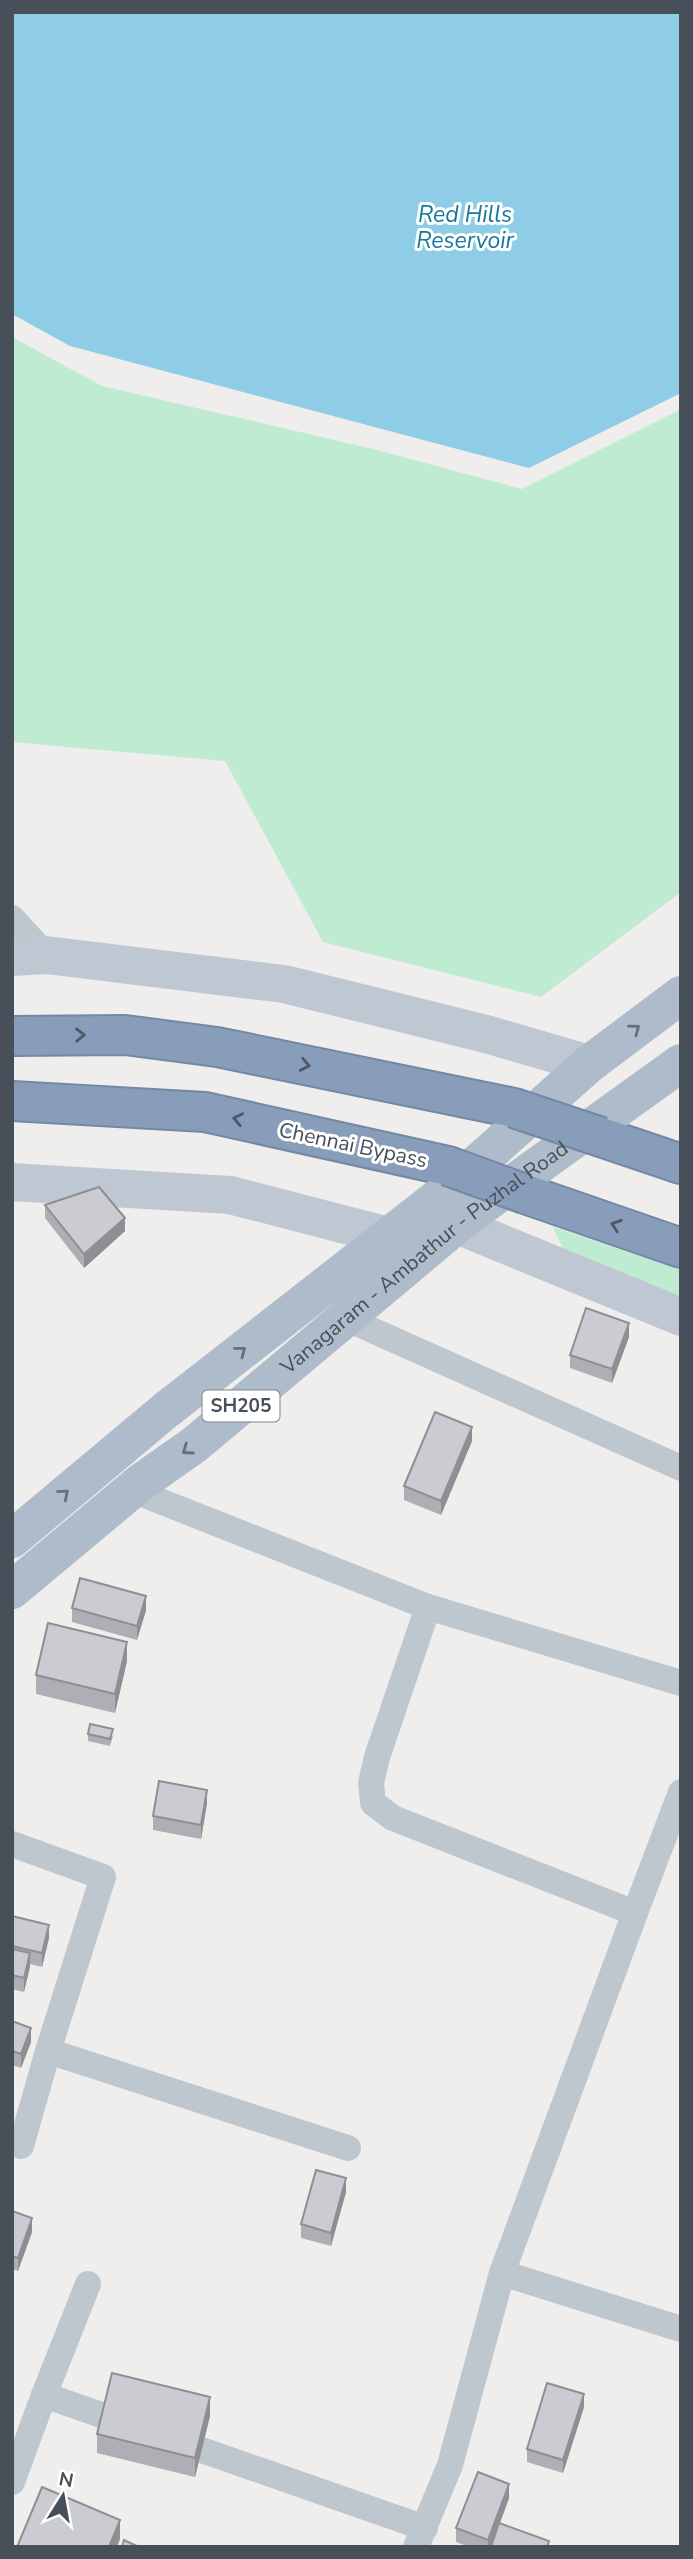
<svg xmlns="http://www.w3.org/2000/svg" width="693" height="2559" font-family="'Nunito Sans',sans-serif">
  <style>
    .green { fill: #beebd2 }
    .water { fill: #8ecde5 }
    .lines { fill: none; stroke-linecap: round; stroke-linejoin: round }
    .highway-casing { stroke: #7388a4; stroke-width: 42 }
    .street { stroke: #bfc7ce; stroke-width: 26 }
    .secondary { stroke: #bfc7d3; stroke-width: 38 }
    .primary { stroke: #aebbca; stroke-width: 38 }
    .highway { stroke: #889db9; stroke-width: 38 }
    .highway-bridge-casing { stroke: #7388a4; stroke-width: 42; stroke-linecap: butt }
    .highway-bridge { stroke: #889db9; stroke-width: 38 }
    .wall { fill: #aeafb5 }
    .shaded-wall { fill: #8d8f93 }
    .building { fill: #caccd2; stroke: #8d8f93; stroke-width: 2 }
    .oneway { stroke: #666f7b }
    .oneway2 { stroke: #4e5763 }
    .labels { text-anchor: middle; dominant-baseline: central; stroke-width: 6; stroke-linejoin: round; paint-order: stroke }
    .shield { fill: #fff; stroke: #7e848b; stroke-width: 2 }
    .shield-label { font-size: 19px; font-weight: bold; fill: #474f59 }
    .street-label { font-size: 21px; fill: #474f59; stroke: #fff }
    .water-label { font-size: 23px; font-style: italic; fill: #16789d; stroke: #fff }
  </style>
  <rect width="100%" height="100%" fill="#f0eded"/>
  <g class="green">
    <path d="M 12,337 L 102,386 L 373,449 L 522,489 L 681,409 L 681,892 L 541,997 L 323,942 L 225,761 L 12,742 Z"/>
    <path d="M 553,1227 L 681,1270 L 681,1297 L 564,1251 Z"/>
  </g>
  <path class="water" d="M 12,12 L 681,12 L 681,393 L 529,468 L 70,346 L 12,314 Z"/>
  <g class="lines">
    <g class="highway-casing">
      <g id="highway">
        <path d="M 12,1036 L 125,1035 L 217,1047 L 514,1108"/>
        <path d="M 12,1101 L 205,1112 L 448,1166"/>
        <path d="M 601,1137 L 681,1164"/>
        <path d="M 525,1194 L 681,1248"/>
      </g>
    </g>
    <g class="street">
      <path d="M 12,918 L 46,955"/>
      <path d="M 345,1318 L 681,1468"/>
      <path d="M 132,1490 L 428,1607 L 377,1757 L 371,1783 L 373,1803 L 393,1818 L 635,1913 L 502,2273 L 450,2465 L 416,2547"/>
      <path d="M 428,1607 L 681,1683"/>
      <path d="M 12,1844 L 103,1877 L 48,2051 L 21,2146"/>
      <path d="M 635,1913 L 681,1792"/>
      <path d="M 48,2051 L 348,2148"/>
      <path d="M 502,2273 L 681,2329"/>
      <path d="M 44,2395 L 425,2528"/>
      <path d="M 12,2482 L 44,2395 L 88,2284"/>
    </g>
    <g class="secondary">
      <path d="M 12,957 L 46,955 L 284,984 L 486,1034 L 589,1064"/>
      <path d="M 12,1182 L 230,1195 L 388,1236 L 415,1248"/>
      <path d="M 457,1225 L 681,1317"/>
    </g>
    <g class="primary">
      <path d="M 12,1539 L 166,1410 L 444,1193 L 589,1064 L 681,995"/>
      <path id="s1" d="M 12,1590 L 140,1483 L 194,1445 L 465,1218 L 681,1063"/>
    </g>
    <use href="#highway" class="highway"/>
    <g class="highway-bridge-casing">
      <g id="highway-bridge">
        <path d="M 514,1108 L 601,1137"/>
        <path d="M 448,1166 L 525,1194"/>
      </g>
    </g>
    <use href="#highway-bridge" class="highway-bridge"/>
  </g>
  <g class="wall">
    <path d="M 45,1205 L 125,1231 L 84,1268 L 45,1218 Z"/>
    <path d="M 629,1337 L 612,1383 L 570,1368 L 570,1355 Z"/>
    <path d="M 472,1441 L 441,1515 L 404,1500 L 404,1486 Z"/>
    <path d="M 72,1608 L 146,1610 L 137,1640 L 72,1622 Z"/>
    <path d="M 127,1661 L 115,1713 L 36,1694 L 36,1675 Z"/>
    <path d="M 88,1734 L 113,1736 L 110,1746 L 88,1741 Z"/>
    <path d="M 207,1803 L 201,1839 L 153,1830 L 153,1816 Z"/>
    <path d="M 12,1916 L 49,1938 L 42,1967 L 30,1964 L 24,1992 L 12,1989 Z"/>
    <path d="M 12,2021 L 31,2042 L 21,2068 L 12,2065 Z"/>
    <path d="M 346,2192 L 331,2246 L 301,2238 L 301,2224 Z"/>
    <path d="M 12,2211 L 32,2232 L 18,2271 L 12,2269 Z"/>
    <path d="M 584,2407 L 563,2473 L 527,2462 L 527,2449 Z"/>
    <path d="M 210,2416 L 195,2477 L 97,2453 L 97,2434 Z"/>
    <path d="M 509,2498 L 500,2523 L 549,2547 L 470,2547 L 456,2542 L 456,2528 Z"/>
  </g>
  <g class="shaded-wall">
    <path d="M 125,1218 L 125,1231 L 84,1268 L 84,1254 Z"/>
    <path d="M 629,1323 L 629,1337 L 612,1383 L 612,1369 Z"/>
    <path d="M 472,1427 L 472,1441 L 441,1515 L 441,1501 Z"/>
    <path d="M 146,1596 L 146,1610 L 137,1640 L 137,1626 Z"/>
    <path d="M 127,1642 L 127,1661 L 115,1713 L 115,1694 Z"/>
    <path d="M 207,1790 L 207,1803 L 201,1839 L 201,1825 Z"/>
    <path d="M 49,1925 L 49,1938 L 42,1967 L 42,1953 Z"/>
    <path d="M 30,1953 L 30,1967 L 24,1992 L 24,1978 Z"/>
    <path d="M 31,2028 L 31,2042 L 21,2068 L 21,2054 Z"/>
    <path d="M 346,2178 L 346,2192 L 331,2246 L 331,2233 Z"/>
    <path d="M 32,2218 L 32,2232 L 18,2271 L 18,2258 Z"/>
    <path d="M 584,2394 L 584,2407 L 563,2473 L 563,2460 Z"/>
    <path d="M 210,2397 L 210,2416 L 195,2477 L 195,2458 Z"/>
    <path d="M 509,2484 L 509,2498 L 491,2547 L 488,2547 L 488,2540 Z"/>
    <path d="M 120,2520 L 120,2539 L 117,2547 L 109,2547 Z"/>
  </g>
  <g class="building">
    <path d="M 99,1187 L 125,1218 L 84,1254 L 45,1205 Z"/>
    <path d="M 586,1308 L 629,1323 L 612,1369 L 570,1355 Z"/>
    <path d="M 435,1412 L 472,1427 L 441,1501 L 404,1486 Z"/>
    <path d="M 80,1578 L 146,1596 L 137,1626 L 72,1608 Z"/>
    <path d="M 48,1623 L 127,1642 L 115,1694 L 36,1675 Z"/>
    <path d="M 90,1724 L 113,1729 L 110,1739 L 88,1734 Z"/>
    <path d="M 159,1781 L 207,1790 L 201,1825 L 153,1816 Z"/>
    <path d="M 12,1916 L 49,1925 L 42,1953 L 12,1946 Z"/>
    <path d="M 12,1949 L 30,1953 L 24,1978 L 12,1975 Z"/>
    <path d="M 12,2021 L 31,2028 L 21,2054 L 12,2051 Z"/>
    <path d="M 316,2170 L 346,2178 L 331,2233 L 301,2224 Z"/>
    <path d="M 12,2211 L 32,2218 L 18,2258 L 12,2256 Z"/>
    <path d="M 112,2373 L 210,2397 L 195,2458 L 97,2434 Z"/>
    <path d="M 547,2383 L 584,2394 L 563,2460 L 527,2449 Z"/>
    <path d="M 478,2472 L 509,2484 L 488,2540 L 456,2528 Z"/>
    <path d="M 42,2487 L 120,2520 L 109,2547 L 17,2547 Z"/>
    <path d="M 499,2523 L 549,2541 L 547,2547 L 491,2547 Z"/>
    <path d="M 124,2540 L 139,2547 L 122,2547 Z"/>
  </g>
  <defs><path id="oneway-chevron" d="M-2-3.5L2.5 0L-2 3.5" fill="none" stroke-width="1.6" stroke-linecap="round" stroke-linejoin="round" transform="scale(1.75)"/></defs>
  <g class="oneway">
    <use href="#oneway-chevron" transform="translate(635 1029) rotate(-37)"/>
    <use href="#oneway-chevron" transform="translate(241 1351) rotate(-38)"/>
    <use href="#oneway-chevron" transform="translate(187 1450) rotate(145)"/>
    <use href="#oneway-chevron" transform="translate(64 1494) rotate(-40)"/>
  </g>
  <g class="oneway2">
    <use href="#oneway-chevron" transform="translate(80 1035) rotate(-1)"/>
    <use href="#oneway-chevron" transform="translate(305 1065) rotate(11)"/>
    <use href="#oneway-chevron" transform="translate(238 1119) rotate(-168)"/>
    <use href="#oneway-chevron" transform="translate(616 1225) rotate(-161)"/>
  </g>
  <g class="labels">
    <rect class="shield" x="202.5" y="1390.5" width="77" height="31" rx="5"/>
    <g class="shield-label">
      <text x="241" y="1406">SH205</text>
    </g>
    <g class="street-label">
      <text transform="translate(353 1145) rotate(12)">Chennai Bypass</text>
      <text stroke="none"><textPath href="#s1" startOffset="530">Vanagaram - Ambathur - Puzhal Road</textPath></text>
    </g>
    <g class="water-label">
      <text x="465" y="214">Red Hills<tspan x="465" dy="26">Reservoir</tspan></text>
    </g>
  </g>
  <rect width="693" height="2559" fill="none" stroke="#474f59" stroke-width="28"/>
  <g transform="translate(63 2496) rotate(11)" stroke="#ffffff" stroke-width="5" paint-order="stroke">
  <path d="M0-5L12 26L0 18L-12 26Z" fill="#474f59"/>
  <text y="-10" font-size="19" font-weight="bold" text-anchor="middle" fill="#474f59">N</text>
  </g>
</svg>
